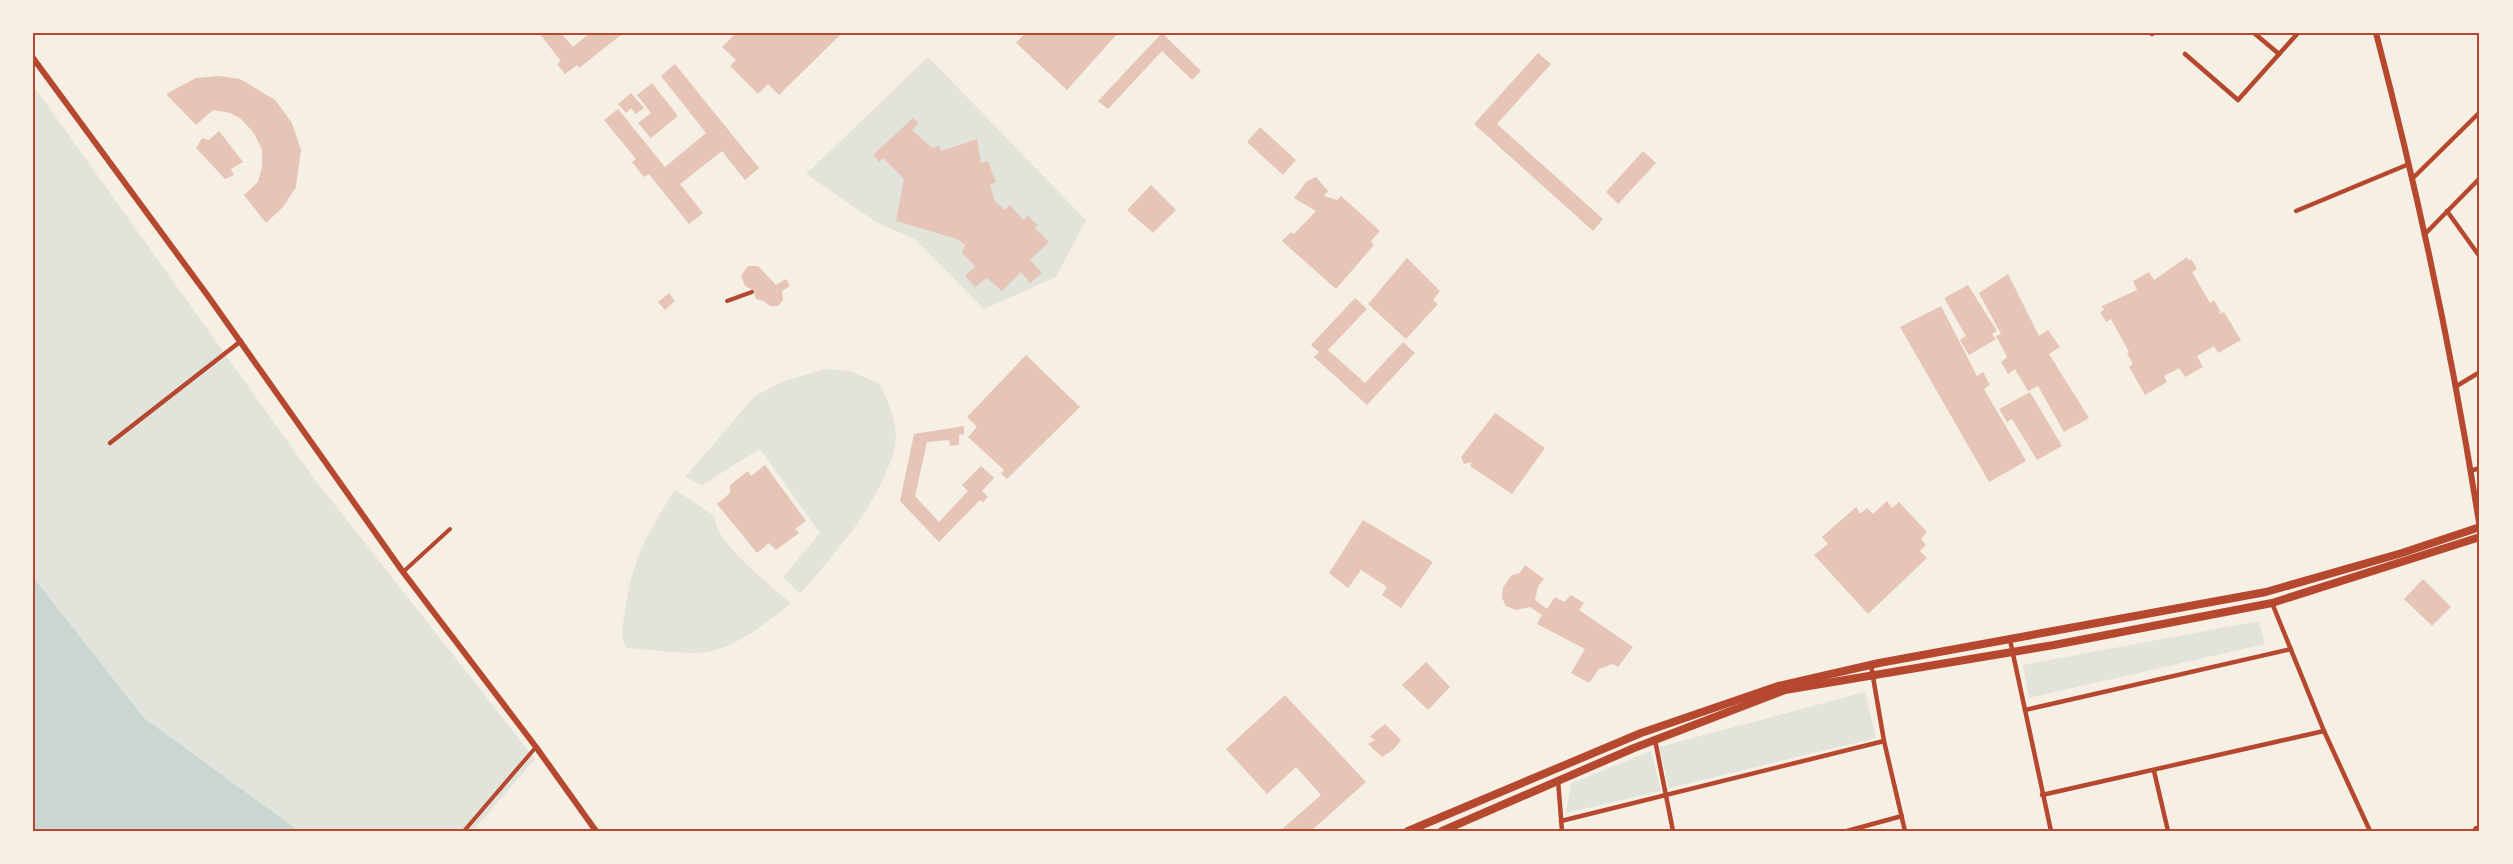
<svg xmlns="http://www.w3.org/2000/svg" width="2513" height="864" font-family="Bitter,serif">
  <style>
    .green { fill: #e2e4dc }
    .water { fill: #c9d6d2 }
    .building { fill: #e6c5b7 }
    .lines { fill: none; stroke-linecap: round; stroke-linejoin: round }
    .pedestrian { stroke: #b5482f; stroke-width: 4 }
    .minor { stroke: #b5482f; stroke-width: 4.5 }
    .tertiary { stroke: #b5482f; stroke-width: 6 }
    .primary { stroke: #b5482f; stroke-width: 8 }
    .neatline { fill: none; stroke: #b5482f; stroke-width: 2 }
  </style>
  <rect width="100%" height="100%" fill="#f6efe4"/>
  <g class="green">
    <path d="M 928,57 L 1086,220 L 1056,277 L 984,309 L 916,240 L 876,222 L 806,174 Z"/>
    <path d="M 33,85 L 313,477 L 535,759 L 473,831 L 299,831 L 144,718 L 33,577 Z"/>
    <path d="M 825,369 L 850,371 L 880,384 C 888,402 899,426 895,446 C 881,503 836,552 800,594 L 783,577 L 820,533 L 760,449 L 702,485 L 685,477 L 755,396 L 782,382 Z"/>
    <path d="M 675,490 L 715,516 C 711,539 773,588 791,603 C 763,625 730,654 692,653 C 670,653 648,649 626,648 C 620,634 623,626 625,611 C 632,561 647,532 675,490 Z"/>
    <path d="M 2259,621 L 2265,644 L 2029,698 L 2023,665 Z"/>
    <path d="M 1865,692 L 1876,738 L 1669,788 L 1659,747 Z"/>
    <path d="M 1651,751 L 1661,791 L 1566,813 L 1571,783 Z"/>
  </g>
  <path class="water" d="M 33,577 L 144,718 L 299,831 L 33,831 Z"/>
  <g class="building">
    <path d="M 539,33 L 561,33 L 573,47 L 590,33 L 622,34 L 579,68 L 577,65 L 565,74 L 557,64 L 561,61 Z"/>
    <path d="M 736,33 L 842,33 L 779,95 L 768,84 L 758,94 L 730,66 L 736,60 L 722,47 Z"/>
    <path d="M 1025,33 L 1118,33 L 1067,90 L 1016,43 Z"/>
    <path d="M 1162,33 L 1201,71 L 1192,80 L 1162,51 L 1108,109 L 1098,101 Z"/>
    <path d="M 1538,53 L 1551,64 L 1497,124 L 1603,219 L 1593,231 L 1474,124 Z"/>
    <path d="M 675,64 L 759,168 L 745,180 L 722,151 L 680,184 L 703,213 L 689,224 L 649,174 L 644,177 L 632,162 L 636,159 L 604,120 L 618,109 L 665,167 L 706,133 L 661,76 Z"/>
    <path d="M 219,76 L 240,79 L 275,100 L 292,123 L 301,150 L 296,187 L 283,207 L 266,223 L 244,195 L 258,182 L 262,167 L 262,150 L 254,133 L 241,119 L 230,113 L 213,110 L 196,125 L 166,94 L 196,78 Z"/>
    <path d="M 652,83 L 678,116 L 651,138 L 638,123 L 651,113 L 637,95 Z"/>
    <path d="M 631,93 L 644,108 L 636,114 L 631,108 L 626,113 L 618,104 Z"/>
    <path d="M 913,118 L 919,123 L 912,130 L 932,148 L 939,146 L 941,151 L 977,139 L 981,163 L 988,161 L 996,182 L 990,185 L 995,201 L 1005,210 L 1010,205 L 1024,221 L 1027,215 L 1038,225 L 1035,228 L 1049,242 L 1030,260 L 1042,273 L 1030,283 L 1021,272 L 1002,291 L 987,278 L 975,287 L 965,276 L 975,266 L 962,253 L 965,245 L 957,239 L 896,221 L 904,179 L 883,158 L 879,162 L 873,155 Z"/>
    <path d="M 1260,127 L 1296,160 L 1283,175 L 1247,142 Z"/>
    <path d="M 219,131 L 243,162 L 231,169 L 234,175 L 225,179 L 196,148 L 202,138 L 209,140 Z"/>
    <path d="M 1643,151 L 1656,163 L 1618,204 L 1606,192 Z"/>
    <path d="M 1316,177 L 1328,191 L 1324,196 L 1337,200 L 1341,196 L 1380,231 L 1371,241 L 1374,245 L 1336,289 L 1282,241 L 1291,232 L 1294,234 L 1316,211 L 1294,198 L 1307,181 Z"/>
    <path d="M 1151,185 L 1176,210 L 1153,233 L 1127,210 Z"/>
    <path d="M 2187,257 L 2188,260 L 2191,259 L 2197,269 L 2192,272 L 2210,303 L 2214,300 L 2220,311 L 2219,314 L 2224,312 L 2241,340 L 2218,353 L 2214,346 L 2197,356 L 2203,367 L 2185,377 L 2179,368 L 2164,376 L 2167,382 L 2145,395 L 2129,367 L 2133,364 L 2127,353 L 2129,352 L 2111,319 L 2106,322 L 2100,312 L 2104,310 L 2102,306 L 2137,290 L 2133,281 L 2149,272 L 2154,280 Z"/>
    <path d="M 1407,258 L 1440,291 L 1433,300 L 1438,304 L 1406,339 L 1368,304 Z"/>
    <path d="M 748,266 L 758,266 L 776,285 L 786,279 L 790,286 L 782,291 L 783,300 L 778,306 L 770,306 L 764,301 L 756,299 L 753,290 L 745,286 L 741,276 Z"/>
    <path d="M 2008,274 L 2039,336 L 2048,330 L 2060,347 L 2049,354 L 2089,418 L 2064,432 L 2038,386 L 2028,391 L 2015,369 L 2008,374 L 2001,362 L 2007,357 L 1996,336 L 2001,334 L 1979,293 Z"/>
    <path d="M 1968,285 L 1997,331 L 1992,334 L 1996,339 L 1969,355 L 1960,340 L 1966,336 L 1944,298 Z"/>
    <path d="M 669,293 L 675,301 L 665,310 L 658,302 Z"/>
    <path d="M 1355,298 L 1367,309 L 1328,350 L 1365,383 L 1403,342 L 1415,353 L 1367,405 L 1314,357 L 1319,352 L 1311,345 Z"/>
    <path d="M 1941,306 L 1977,376 L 1983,372 L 1990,385 L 1984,389 L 2026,461 L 1989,482 L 1900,327 Z"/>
    <path d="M 1026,355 L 1080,407 L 1007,479 L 1001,474 L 1004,470 L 968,437 L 977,427 L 967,417 Z"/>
    <path d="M 2030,392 L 2062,446 L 2037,460 L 2012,419 L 2007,422 L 1999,409 Z"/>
    <path d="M 1495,413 L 1545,448 L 1512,494 L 1470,466 L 1472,462 L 1464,464 L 1461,457 Z"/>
    <path d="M 964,426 L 964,434 L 959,435 L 959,445 L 950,446 L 949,440 L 927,442 L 915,496 L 939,522 L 968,491 L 962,485 L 981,466 L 994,478 L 982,491 L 988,497 L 983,502 L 980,500 L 939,542 L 900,501 L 914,434 Z"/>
    <path d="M 765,465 L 806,521 L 795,529 L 799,533 L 776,550 L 769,543 L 757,553 L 717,504 L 730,493 L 730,485 L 748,471 L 751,476 Z"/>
    <path d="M 1887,501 L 1892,508 L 1899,502 L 1927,532 L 1921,539 L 1926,545 L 1920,551 L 1927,558 L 1868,614 L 1814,555 L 1828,544 L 1822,537 L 1856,507 L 1860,514 L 1867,508 L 1873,514 Z"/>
    <path d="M 1363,520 L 1433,562 L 1401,608 L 1382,595 L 1387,587 L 1361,570 L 1348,588 L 1329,573 Z"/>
    <path d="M 1525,565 L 1544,579 L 1538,586 L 1535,600 L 1547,609 L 1555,597 L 1564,602 L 1571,595 L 1584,603 L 1579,610 L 1633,647 L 1618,667 L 1613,664 L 1599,669 L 1589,683 L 1571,673 L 1585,649 L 1537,624 L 1542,615 L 1530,607 L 1516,610 L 1506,606 L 1502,598 L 1503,587 L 1512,575 L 1520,573 Z"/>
    <path d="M 2423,579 L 2451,607 L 2432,626 L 2404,599 Z"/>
    <path d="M 1426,662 L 1450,687 L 1428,710 L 1402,685 Z"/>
    <path d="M 1285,695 L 1366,782 L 1311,831 L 1280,831 L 1321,795 L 1296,767 L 1267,794 L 1226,749 Z"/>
    <path d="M 1385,724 L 1401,740 L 1393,750 L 1382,757 L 1368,744 L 1375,740 L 1370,737 L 1375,732 Z"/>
  </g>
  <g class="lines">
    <g class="pedestrian">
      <path d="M 727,301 L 752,292"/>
      <path d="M 403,572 L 450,529"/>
      <path d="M 464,831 L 536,747"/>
    </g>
    <g class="minor">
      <path d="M 2254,33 L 2279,54"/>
      <path d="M 2152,34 L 2152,33"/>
      <path d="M 2185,54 L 2238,100 L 2298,33"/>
      <path d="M 2412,179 L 2480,112"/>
      <path d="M 2296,211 L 2409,164"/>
      <path d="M 2447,211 L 2480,257"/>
      <path d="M 2424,235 L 2480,178"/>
      <path d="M 2455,387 L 2480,372"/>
      <path d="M 110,443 L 241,341"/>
      <path d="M 2470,471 L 2480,468"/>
      <path d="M 2272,603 L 2324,731 L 2370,831"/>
      <path d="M 2010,640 L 2051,831"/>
      <path d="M 1871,665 L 1884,741 L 1905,831"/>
      <path d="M 2025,710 L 2291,649"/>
      <path d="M 1655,740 L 1673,831"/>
      <path d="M 2154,771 L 2168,831"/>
      <path d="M 1558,780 L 1562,831"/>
      <path d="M 2042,795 L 2324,731"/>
      <path d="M 1561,821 L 1884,741"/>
      <path d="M 1847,831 L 1902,816"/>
      <path d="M 2474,831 L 2476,828"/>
    </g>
    <g class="tertiary">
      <path d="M 2376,33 C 2419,196 2454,362 2480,529"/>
      <path d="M 33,58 L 208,296 L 403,572 L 536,747 L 596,831"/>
    </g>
    <g class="primary">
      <path d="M 1408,831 L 1641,733 L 1778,686 L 1879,663 L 2266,592 L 2402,553 L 2480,527"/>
      <path d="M 1442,831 L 1634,748 L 1785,690 L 2054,645 L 2272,603 L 2480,537"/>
    </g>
  </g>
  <rect width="2513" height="864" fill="none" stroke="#f6efe4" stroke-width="69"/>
  <rect x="34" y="34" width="2444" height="796" class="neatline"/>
</svg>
